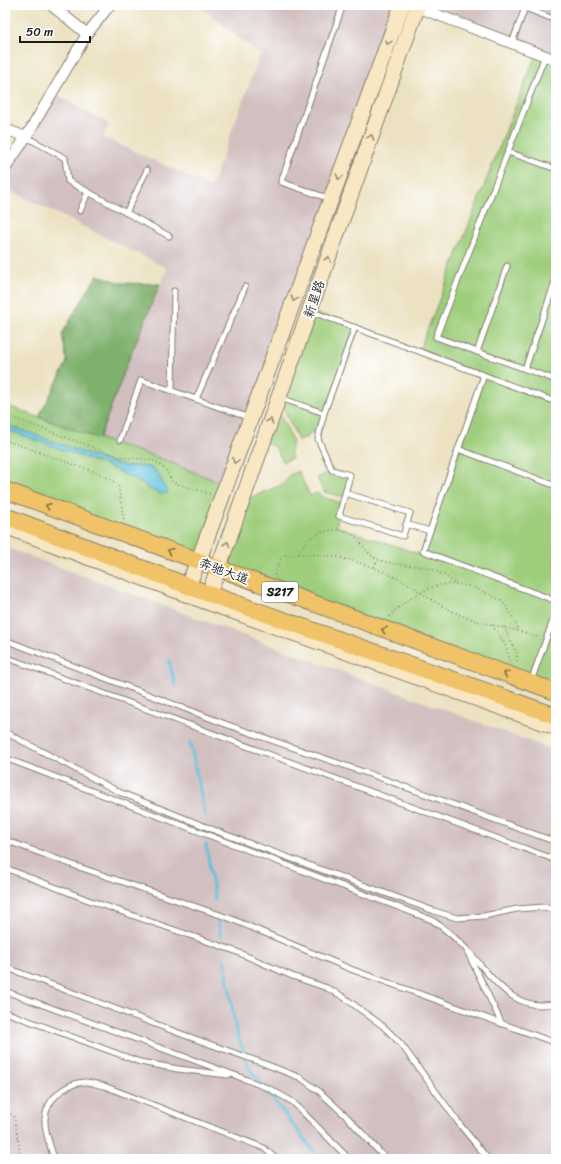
<svg xmlns="http://www.w3.org/2000/svg" width="561" height="1164" font-family="Sriracha,'LXGW WenKai TC',sans-serif">
  <style>
    .industrial { fill: #d2bfc0 }
    .green { fill: #9ece7c; stroke: #5d754c }
    .forest { fill: #7eb16c; stroke: #4d6644 }
    .water { fill: #5ec1dc; stroke: #3d6e7c }
    .lines { fill: none; stroke-linecap: round; stroke-linejoin: round }
    .stream { stroke: #5ec1dc; stroke-width: 3 }
    .lane-casing { stroke: #847f6f; stroke-width: 7 }
    .street-casing { stroke: #847f6f; stroke-width: 12 }
    .secondary-casing { stroke: #847f6f; stroke-width: 17 }
    .primary-casing { stroke: #847f6f; stroke-width: 18 }
    .path { stroke: #847f6f; stroke-width: 1.5; stroke-dasharray: 1 3; stroke-linecap: butt }
    .lane { stroke: #fff; stroke-width: 5 }
    .street { stroke: #fff; stroke-width: 10 }
    .secondary { stroke: #f9e7c3; stroke-width: 15 }
    .primary { stroke: #f0c369; stroke-width: 16 }
    .oneway { stroke: #968c78 }
    .oneway2 { stroke: #867042 }
    .labels { text-anchor: middle; dominant-baseline: central; stroke-width: 3.5; stroke-linejoin: round; paint-order: stroke }
    .shield { fill: #fff; stroke: #606060; stroke-width: 1 }
    .shield-label { font-size: 12px; font-weight: bold; fill: #1c1c1c }
    .street-label { font-size: 13px; fill: #1c1c1c; stroke: #fff }
  </style>
  <rect width="100%" height="100%" fill="#fff"/>
  <filter id="ink" filterUnits="userSpaceOnUse"><feTurbulence type="fractalNoise" baseFrequency=".025" numOctaves="2"/><feDisplacementMap in="SourceGraphic" scale="8" xChannelSelector="R" yChannelSelector="G"/><feConvolveMatrix kernelMatrix="1 2 1 2 8 2 1 2 1" color-interpolation-filters="sRGB"/></filter>
  <filter id="wash" filterUnits="userSpaceOnUse"><feTurbulence type="fractalNoise" baseFrequency=".012" numOctaves="4" result="noise"/><feDisplacementMap in="SourceGraphic" scale="16" xChannelSelector="R" yChannelSelector="G"/><feGaussianBlur stdDeviation="0.9" result="paint"/><feColorMatrix in="noise" values="0 0 0 0 0 0 0 0 0 0 0 0 0 0 0 0 0 1.4 0 .05"/><feComposite in="paint" operator="in"/></filter>
  <g filter="url(#wash)">
    <rect width="100%" height="100%" fill="#ece2c2"/>
    <g class="industrial">
      <path d="M 199,5 L 402,5 L 226,485 L 159,458 L 99,439 L 127,364 L 167,268 L 5,188 L 5,169 L 52,92 L 109,124 L 103,137 L 211,187 L 260,55 Z"/>
      <path d="M 418,5 L 556,5 L 556,60 Z"/>
      <path d="M 5,547 L 556,751 L 556,1159 L 5,1159 Z"/>
    </g>
    <g class="green">
      <path d="M 537,52 L 556,60 L 556,692 L 218,569 L 242,501 L 284,484 L 290,475 L 298,471 L 310,496 L 317,493 L 323,497 L 342,503 L 336,526 L 422,555 L 484,376 L 419,351 Z"/>
      <path d="M 310,311 L 355,327 L 318,439 L 310,431 L 308,437 L 298,440 L 279,398 Z"/>
      <path d="M 5,405 L 91,436 L 159,458 L 226,485 L 198,562 L 5,490 Z"/>
      <path d="M 276,406 L 293,442 L 290,451 L 292,458 L 283,462 L 276,448 L 264,441 Z"/>
      <path d="M 332,470 L 350,475 L 344,497 L 324,492 L 317,478 Z"/>
    </g>
    <path class="forest" d="M 97,275 L 122,283 L 160,284 L 127,364 L 99,439 L 39,417 L 67,362 L 62,334 Z"/>
    <path class="water" d="M 5,424 L 112,463 L 128,466 L 143,466 L 152,468 L 157,472 L 168,493 L 161,494 L 146,488 L 147,486 L 110,467 L 5,429 Z"/>
    <g class="lines">
      <g class="stream">
        <path d="M 169,661 L 175,685"/>
        <path d="M 190,742 L 205,815"/>
        <path d="M 206,844 L 215,900"/>
        <path d="M 218,920 L 221,937"/>
        <path d="M 225,961 L 236,1031 L 251,1071 L 320,1159"/>
      </g>
    </g>
  </g>
  <g filter="url(#ink)">
    <g class="lines">
      <g class="lane-casing">
        <g id="lane">
          <path d="M 525,8 L 556,20"/>
          <path d="M 512,43 L 526,5"/>
          <path d="M 545,56 L 436,337 L 556,380"/>
          <path d="M 26,137 L 65,158 L 68,181 L 169,236"/>
          <path d="M 508,152 L 556,169"/>
          <path d="M 330,199 L 281,182 L 343,5"/>
          <path d="M 80,211 L 88,192"/>
          <path d="M 126,213 L 147,170"/>
          <path d="M 310,311 L 556,402"/>
          <path d="M 477,352 L 507,266"/>
          <path d="M 525,369 L 556,279"/>
          <path d="M 484,375 L 423,551 L 556,601"/>
          <path d="M 172,390 L 174,291"/>
          <path d="M 280,398 L 324,413 L 318,439 L 332,470 L 350,475 L 339,516 L 403,536 L 410,513 L 345,493"/>
          <path d="M 196,399 L 245,287"/>
          <path d="M 324,413 L 355,327"/>
          <path d="M 120,440 L 141,380 L 250,418"/>
          <path d="M 458,449 L 556,486"/>
          <path d="M 406,524 L 430,531"/>
          <path d="M 5,640 L 228,725 L 378,777 L 556,842"/>
          <path d="M 5,657 L 556,860"/>
          <path d="M 531,681 L 556,612"/>
          <path d="M 5,732 L 119,792 L 224,834 L 434,911 L 457,918 L 484,916 L 517,909 L 544,907 L 556,910"/>
          <path d="M 5,758 L 432,920 C 447,930 459,941 471,954 C 494,980 516,1014 556,1003"/>
          <path d="M 5,840 L 73,865 L 229,918 L 353,970 L 556,1043"/>
          <path d="M 5,868 L 91,901 L 235,951 L 292,976 L 327,988 L 342,996 L 383,1026 L 401,1044 L 461,1126 L 488,1159"/>
          <path d="M 468,953 L 502,1024"/>
          <path d="M 5,967 L 184,1035 L 260,1062 L 301,1078 L 320,1092 L 347,1117 L 386,1159"/>
          <path d="M 5,991 L 237,1076 L 270,1089 L 293,1102 L 349,1159"/>
          <path d="M 5,1012 L 140,1062 L 178,1069 L 228,1075"/>
          <path d="M 54,1159 C 51,1147 44,1132 45,1119 C 46,1099 66,1083 85,1082 C 91,1082 98,1085 104,1086 L 264,1148 L 276,1159"/>
        </g>
      </g>
      <g class="street-casing">
        <g id="street">
          <path d="M 51,5 L 87,34"/>
          <path d="M 417,7 L 556,60"/>
          <path d="M 5,129 L 26,137 L 5,169"/>
          <path d="M 26,137 L 87,34 L 110,5"/>
        </g>
      </g>
      <g class="secondary-casing">
        <g id="secondary">
          <path d="M 5,526 L 207,602 L 556,727"/>
          <path d="M 188,585 L 198,562 L 402,5"/>
          <path d="M 209,594 L 418,5"/>
        </g>
      </g>
      <g class="primary-casing">
        <g id="primary">
          <path d="M 5,490 L 556,692"/>
          <path d="M 5,516 L 209,594 L 556,716"/>
        </g>
      </g>
      <g class="path">
        <path d="M 5,415 L 119,457 L 152,460 L 162,466 L 168,473 L 172,482 L 210,494"/>
        <path d="M 5,440 L 103,475 L 118,484 L 124,520"/>
        <path d="M 299,553 C 301,549 304,544 307,540 C 318,531 341,525 353,535 C 363,543 366,555 379,560 C 398,567 420,563 438,572 C 445,575 450,580 456,584"/>
        <path d="M 374,567 L 378,560"/>
        <path d="M 274,575 L 282,556 C 326,549 371,563 410,585 C 415,587 418,591 423,594 C 434,602 448,609 460,615 C 485,626 514,627 539,638"/>
        <path d="M 390,617 C 396,608 403,603 413,597 C 436,582 456,580 482,591 C 488,594 496,597 501,601 C 510,609 514,620 518,630"/>
        <path d="M 492,625 C 499,635 509,648 509,661"/>
        <path d="M 504,627 L 517,654 L 517,664"/>
        <path d="M 552,643 L 556,644"/>
        <path d="M 5,1108 L 14,1117 L 19,1144 L 19,1159"/>
      </g>
      <use href="#lane" class="lane"/>
      <use href="#street" class="street"/>
      <use href="#secondary" class="secondary"/>
      <use href="#primary" class="primary"/>
    </g>
    <defs><path id="oneway-chevron" d="M-2-3.5L2.5 0L-2 3.5" fill="none" stroke-width="1.6" stroke-linecap="round" stroke-linejoin="round"/></defs>
    <g class="oneway">
      <use href="#oneway-chevron" transform="translate(388 42) rotate(110)"/>
      <use href="#oneway-chevron" transform="translate(371 137) rotate(-71)"/>
      <use href="#oneway-chevron" transform="translate(339 177) rotate(110)"/>
      <use href="#oneway-chevron" transform="translate(328 259) rotate(-71)"/>
      <use href="#oneway-chevron" transform="translate(294 299) rotate(110)"/>
      <use href="#oneway-chevron" transform="translate(270 421) rotate(-71)"/>
      <use href="#oneway-chevron" transform="translate(235 461) rotate(110)"/>
      <use href="#oneway-chevron" transform="translate(227 544) rotate(-71)"/>
    </g>
    <g class="oneway2">
      <use href="#oneway-chevron" transform="translate(48 506) rotate(-160)"/>
      <use href="#oneway-chevron" transform="translate(170 551) rotate(-160)"/>
      <use href="#oneway-chevron" transform="translate(384 630) rotate(-160)"/>
      <use href="#oneway-chevron" transform="translate(506 674) rotate(-160)"/>
    </g>
  </g>
  <g class="labels">
    <rect class="shield" x="262" y="582" width="36" height="20" rx="3"/>
    <g class="shield-label">
      <text x="280" y="592">S217</text>
    </g>
    <g class="street-label">
      <text transform="translate(314 299) rotate(-71)">新星路</text>
      <text transform="translate(224 571) rotate(20)">奔驰大道</text>
    </g>
  </g>
  <rect width="561" height="1164" fill="none" stroke="#fff" stroke-width="20"/>
  <path d="M20 36v6h70v-6" fill="none" stroke="#1c1c1c" stroke-width="2"/>
  <text x="26" y="36" font-size="12" fill="#1c1c1c" stroke="#ffffff" stroke-width="3" paint-order="stroke">50 m</text>
</svg>
